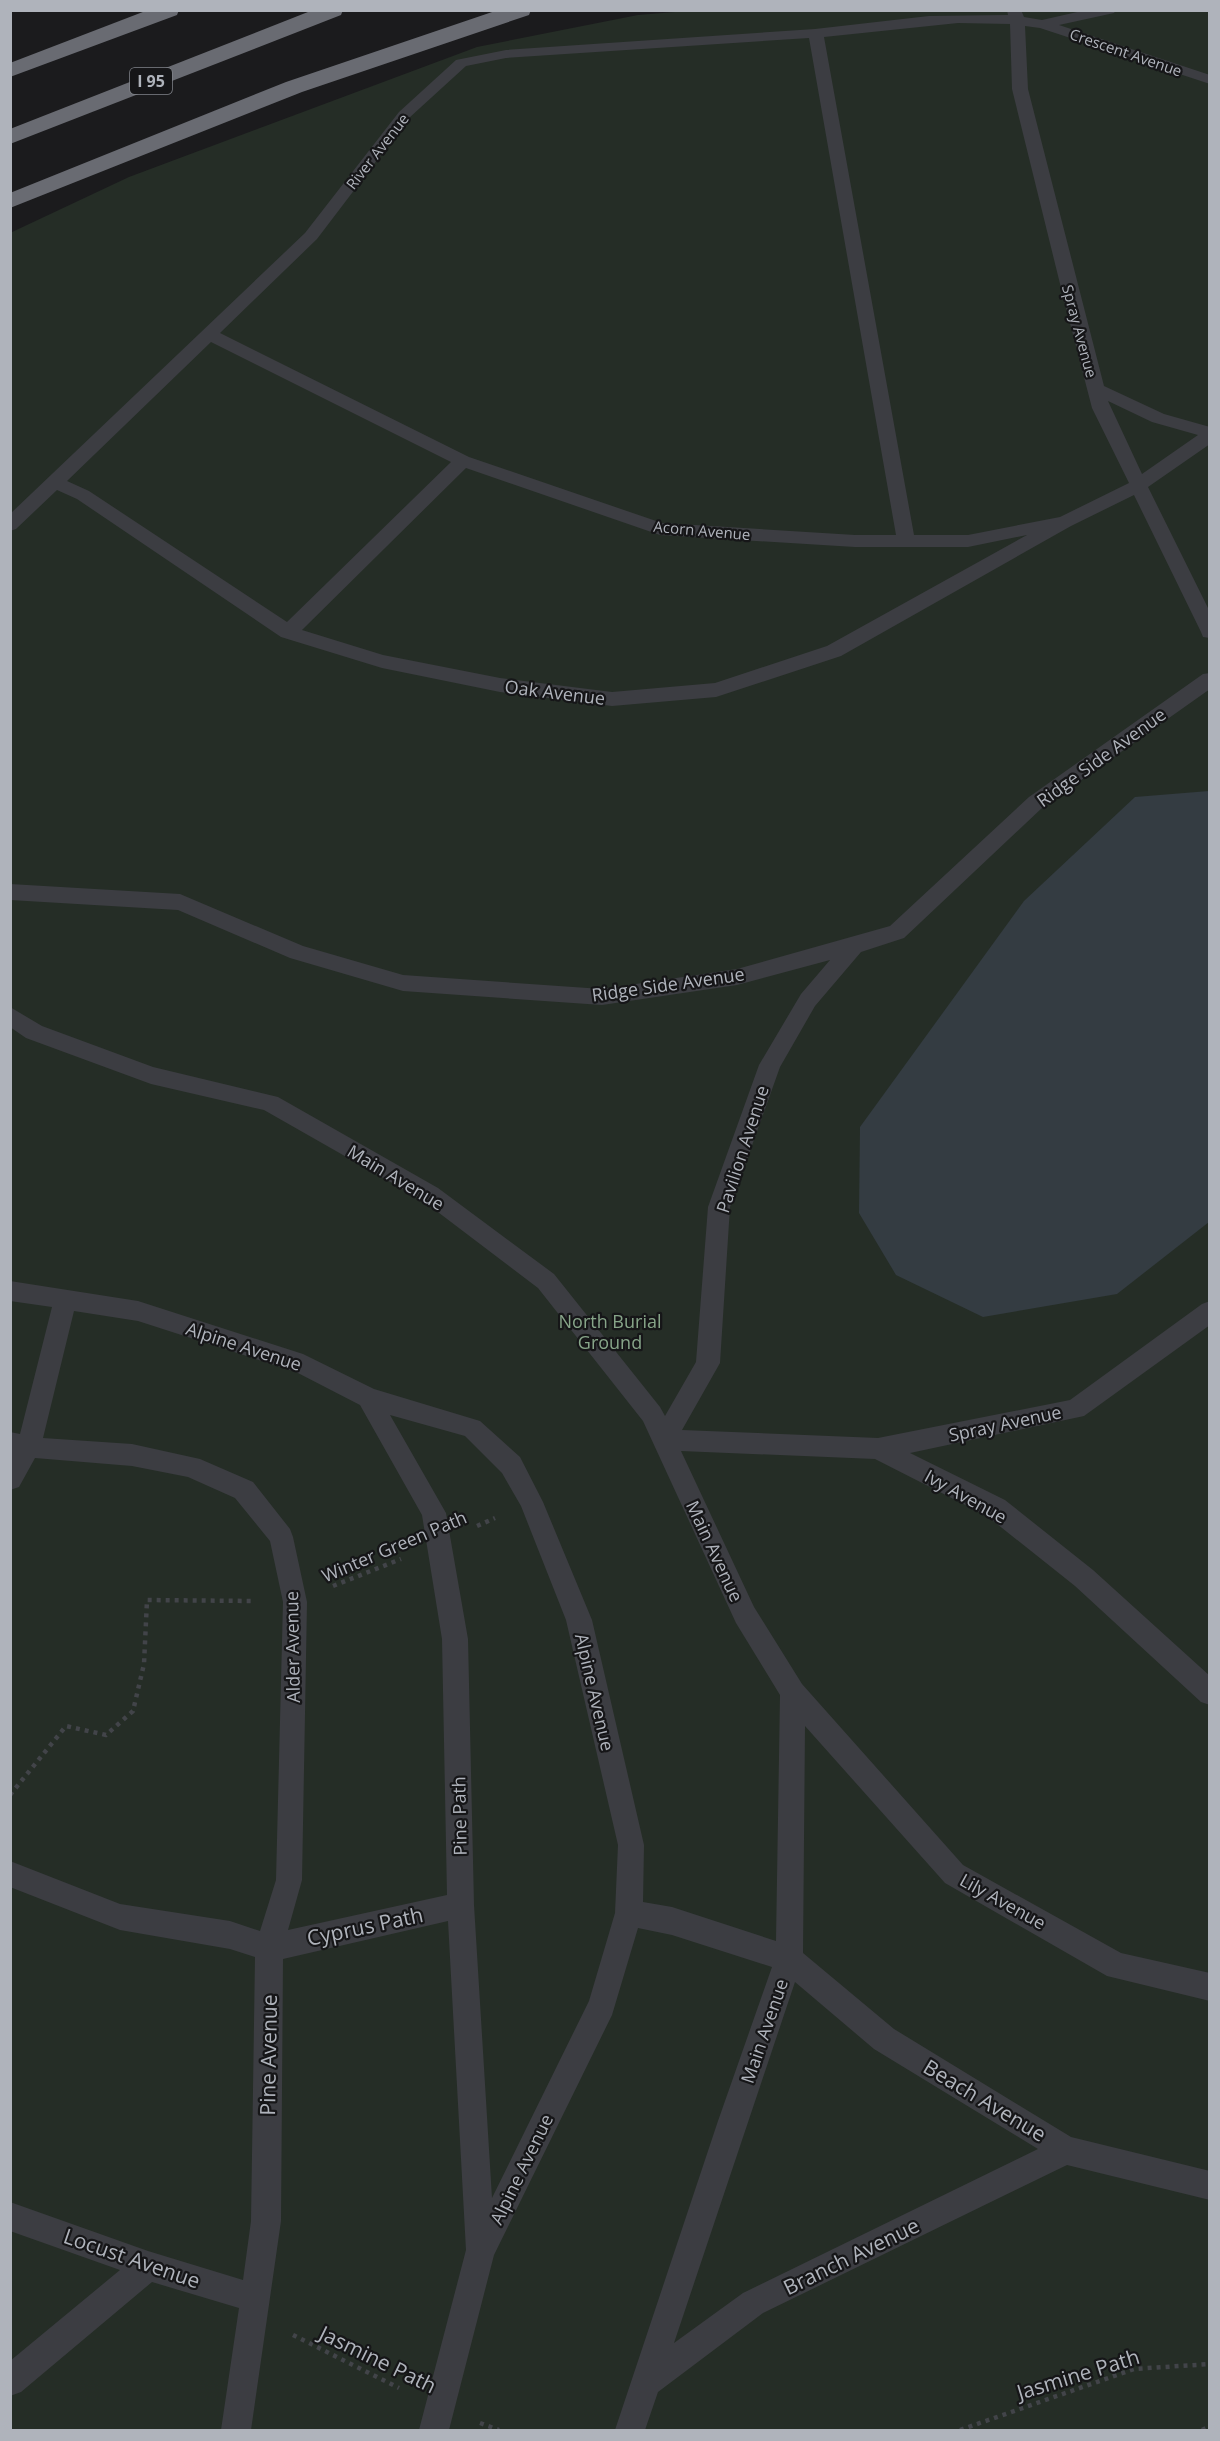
<svg xmlns="http://www.w3.org/2000/svg" width="1220" height="2441" font-family="'Open Sans',sans-serif">
  <style>
    .green { fill: #252d26 }
    .water { fill: #343c42 }
    .lines { fill: none; stroke-linecap: round; stroke-linejoin: round }
    .path { stroke: #424449; stroke-width: 4.5; stroke-dasharray: 4 5; stroke-linecap: butt }
    .lane { fill: #3c3d42; fill-rule: evenodd }
    .highway { fill: #696b72; fill-rule: evenodd }
    .labels { text-anchor: middle; dominant-baseline: central; stroke-width: 4.5; stroke-linejoin: round; paint-order: stroke }
    .far-street-label { font-size: 15px; fill: #afb3bb; stroke: #161618 }
    .shield { fill: #161618; stroke: #81848a; stroke-width: 1.5 }
    .shield-label { font-size: 16px; font-weight: bold; fill: #afb3bb }
    .street-label { font-size: 18px; fill: #afb3bb; stroke: #161618 }
    .park-label { font-size: 18px; fill: #87a589; stroke: #161618 }
    .near-street-label { font-size: 21px; fill: #afb3bb; stroke: #161618 }
  </style>
  <rect width="100%" height="100%" fill="#1b1b1d"/>
  <path class="green" d="M 699,10 L 1209,11 L 1209,2430 L 11,2430 L 10,233 L 129,177 L 477,47 L 638,15 Z"/>
  <path class="water" d="M 1209,791 L 1209,1222 L 1117,1294 L 983,1317 L 896,1275 L 859,1213 L 860,1127 L 1024,901 L 1135,797 Z"/>
  <g class="lines">
    <g class="path">
      <path d="M 477,1526 L 495,1518"/>
      <path d="M 333,1586 L 401,1559"/>
      <path d="M 10,1795 L 66,1726 L 106,1735 L 133,1711 L 144,1664 L 147,1600 L 253,1601"/>
      <path d="M 293,2335 L 399,2388"/>
      <path d="M 480,2423 L 499,2430"/>
      <path d="M 960,2430 L 1134,2369 L 1210,2364"/>
      <path d="M 1202,2430 L 1210,2426"/>
    </g>
    <g class="lane">
      <path d="M 1007,10 L 1021,10 L 1024,17 L 1042,20 L 1086,10 L 1116,10 L 1114,13 L 1059,25 L 1210,75 L 1210,84 L 1040,28 L 1025,26 L 1028,89 L 1104,386 L 1164,414 L 1210,427 L 1210,444 L 1148,487 L 1210,612 L 1210,638 L 1203,637 L 1201,632 L 1134,495 L 1071,526 L 841,656 L 716,697 L 612,706 L 500,692 L 382,668 L 281,637 L 77,499 L 57,490 L 16,529 L 10,531 L 10,514 L 305,233 L 399,112 L 456,60 L 506,50 L 815,29 L 929,16 L 1008,15 ZM 958,23 L 1010,24 L 1012,89 L 1064,300 L 1092,408 L 1129,483 L 1060,517 L 968,535 L 914,535 L 824,37 ZM 809,38 L 896,535 L 855,535 L 662,523 L 469,457 L 220,333 L 317,239 L 409,118 L 466,66 L 506,58 ZM 211,342 L 451,462 L 287,622 L 89,491 L 67,481 ZM 1108,401 L 1152,422 L 1198,435 L 1142,474 ZM 466,468 L 660,535 L 855,547 L 968,547 L 1027,535 L 827,646 L 715,683 L 612,692 L 500,678 L 383,655 L 302,630 Z"/>
      <path d="M 1210,673 L 1210,689 L 1043,807 L 904,938 L 861,952 L 815,1006 L 780,1067 L 730,1207 L 720,1363 L 682,1430 L 878,1438 L 1070,1400 L 1202,1304 L 1210,1301 L 1210,1325 L 1084,1416 L 910,1453 L 1005,1500 L 1093,1570 L 1210,1676 L 1210,1705 L 1201,1702 L 1075,1586 L 987,1516 L 875,1459 L 681,1451 L 754,1607 L 802,1684 L 963,1865 L 1121,1953 L 1210,1973 L 1210,2001 L 1107,1976 L 945,1883 L 805,1726 L 803,1953 L 894,2029 L 1071,2137 L 1210,2171 L 1210,2200 L 1067,2165 L 763,2313 L 658,2392 L 645,2430 L 615,2430 L 718,2121 L 772,1967 L 672,1935 L 638,1928 L 612,2015 L 494,2255 L 449,2430 L 419,2430 L 466,2250 L 448,1921 L 283,1959 L 281,2221 L 251,2430 L 221,2430 L 239,2308 L 152,2282 L 21,2392 L 10,2396 L 10,2361 L 120,2270 L 10,2231 L 10,2202 L 148,2251 L 243,2280 L 251,2221 L 255,1957 L 230,1949 L 120,1930 L 10,1887 L 10,1861 L 120,1904 L 230,1921 L 260,1931 L 276,1880 L 283,1602 L 270,1541 L 235,1498 L 188,1477 L 132,1466 L 35,1458 L 19,1487 L 10,1490 L 12,1453 L 10,1432 L 20,1434 L 52,1307 L 10,1301 L 10,1281 L 138,1301 L 303,1354 L 374,1389 L 480,1421 L 520,1457 L 543,1502 L 592,1620 L 644,1845 L 643,1902 L 672,1907 L 776,1941 L 780,1695 L 736,1623 L 643,1421 L 538,1288 L 422,1200 L 264,1110 L 151,1084 L 26,1038 L 10,1027 L 10,1007 L 42,1026 L 153,1067 L 278,1097 L 438,1188 L 554,1274 L 660,1407 L 665,1416 L 696,1362 L 708,1207 L 759,1065 L 801,994 L 830,960 L 737,985 L 602,1005 L 403,991 L 290,958 L 178,910 L 10,900 L 10,884 L 180,894 L 303,946 L 403,975 L 602,989 L 737,969 L 890,926 L 1029,797 L 1203,674 ZM 74,1311 L 138,1321 L 296,1372 L 360,1405 L 422,1515 L 442,1639 L 447,1895 L 288,1930 L 302,1880 L 307,1602 L 293,1537 L 290,1529 L 253,1482 L 200,1459 L 132,1444 L 43,1438 ZM 390,1415 L 465,1436 L 502,1473 L 521,1506 L 566,1620 L 618,1845 L 615,1913 L 589,2001 L 492,2198 L 474,1905 L 468,1639 L 446,1513 ZM 795,1982 L 874,2049 L 1038,2149 L 743,2293 L 674,2343 Z"/>
    </g>
    <g class="highway">
      <path d="M 148,10 L 179,10 L 177,15 L 10,77 L 10,63 Z"/>
      <path d="M 313,10 L 343,10 L 341,15 L 10,144 L 10,129 Z"/>
      <path d="M 498,10 L 531,10 L 529,15 L 302,92 L 10,208 L 10,193 L 286,82 Z"/>
    </g>
  </g>
  <g class="labels">
    <g class="far-street-label">
      <text transform="translate(1126 52) rotate(19)">Crescent Avenue</text>
      <text transform="translate(377 151) rotate(-52)">River Avenue</text>
      <text transform="translate(1080 331) rotate(75)">Spray Avenue</text>
      <text transform="translate(702 530) rotate(5)">Acorn Avenue</text>
    </g>
    <rect class="shield" x="130" y="68" width="42" height="26" rx="4.5"/>
    <g class="shield-label">
      <text x="151" y="81">I 95</text>
    </g>
    <g class="street-label">
      <text transform="translate(555 692) rotate(7)">Oak Avenue</text>
      <text transform="translate(1101 757) rotate(-36)">Ridge Side Avenue</text>
      <text transform="translate(668 984) rotate(-8)">Ridge Side Avenue</text>
      <text transform="translate(742 1149) rotate(-72)">Pavilion Avenue</text>
      <text transform="translate(396 1177) rotate(31)">Main Avenue</text>
      <text transform="translate(244 1346) rotate(18)">Alpine Avenue</text>
      <text transform="translate(1005 1423) rotate(-12)">Spray Avenue</text>
      <text transform="translate(966 1496) rotate(29)">Ivy Avenue</text>
      <text transform="translate(394 1546) rotate(-23)">Winter Green Path</text>
      <text transform="translate(715 1551) rotate(65)">Main Avenue</text>
      <text transform="translate(292 1647) rotate(-91)">Alder Avenue</text>
      <text transform="translate(595 1692) rotate(77)">Alpine Avenue</text>
      <text transform="translate(459 1816) rotate(-91)">Pine Path</text>
      <text transform="translate(1003 1901) rotate(29)">Lily Avenue</text>
      <text transform="translate(764 2031) rotate(-71)">Main Avenue</text>
      <text transform="translate(521 2169) rotate(-64)">Alpine Avenue</text>
    </g>
    <g class="park-label">
      <text x="610" y="1321">North Burial<tspan x="610" dy="21">Ground</tspan></text>
    </g>
    <g class="near-street-label">
      <text transform="translate(365 1926) rotate(-12)">Cyprus Path</text>
      <text transform="translate(268 2055) rotate(-89)">Pine Avenue</text>
      <text transform="translate(985 2100) rotate(31)">Beach Avenue</text>
      <text transform="translate(851 2256) rotate(-26)">Branch Avenue</text>
      <text transform="translate(132 2258) rotate(19)">Locust Avenue</text>
      <text transform="translate(378 2359) rotate(26)">Jasmine Path</text>
      <text transform="translate(1078 2374) rotate(-17)">Jasmine Path</text>
    </g>
  </g>
  <rect width="1220" height="2441" fill="none" stroke="#afb3bb" stroke-width="24"/>
</svg>
